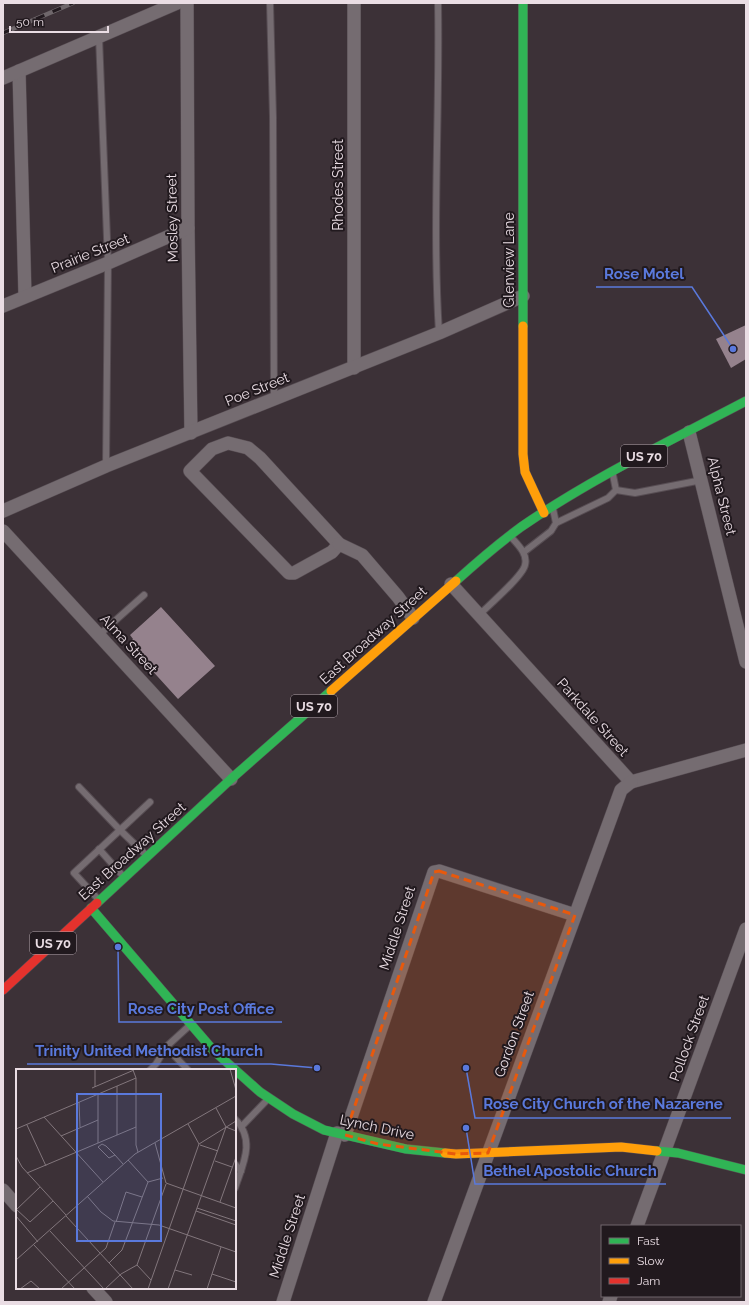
<svg xmlns="http://www.w3.org/2000/svg" width="749" height="1305" font-family="Raleway,sans-serif">
  <style>
    .building { fill: #95828d }
    .lines { fill: none; stroke-linecap: round; stroke-linejoin: round }
    .lane-casing { stroke: #574d53; stroke-width: 8 }
    .street-casing { stroke: #574d53; stroke-width: 14 }
    .fast-casing { stroke: #574d53; stroke-width: 10 }
    .slow-casing { stroke: #574d53; stroke-width: 10 }
    .jam-casing { stroke: #574d53; stroke-width: 10 }
    .lane { stroke: #756c71; stroke-width: 6 }
    .street { stroke: #756c71; stroke-width: 13 }
    .fast { stroke: #30b455; stroke-width: 9 }
    .slow { stroke: #ff9f0a; stroke-width: 9 }
    .jam { stroke: #e5322d; stroke-width: 9 }
    .rail-casing { stroke: #6f676b; stroke-width: 4.5 }
    .rail { stroke: #21191e; stroke-width: 3; stroke-dasharray: 9; stroke-linecap: butt }
    .marked { fill: #e8590c; fill-opacity: 0.2; stroke: #e8590c; stroke-width: 3; stroke-dasharray: 8 5; stroke-linejoin: round }
    .labels { text-anchor: middle; dominant-baseline: central; stroke-width: 4; stroke-linejoin: round; paint-order: stroke }
    .shield { fill: #21191e; stroke: #aea2a9; stroke-width: 1 }
    .shield-label { font-size: 13px; font-weight: bold; fill: #eadde4 }
    .street-label { font-size: 14px; fill: #eadde4; stroke: #21191e }
    .inset-road { fill: none; stroke: #82767c; stroke-width: 1 }
    .view { fill: #5a79dc; fill-opacity: 0.15; stroke: #5a79dc; stroke-width: 2 }
    .inset-edge { fill: none; stroke: #eadde4; stroke-width: 2 }
    .leader { fill: none; stroke: #5a79dc; stroke-width: 1.5 }
    .callout-dot { fill: #5a79dc; stroke: #21191e; stroke-width: 1.5 }
    .callout-label { font-size: 15px; text-anchor: middle; font-weight: bold; fill: #5a79dc; stroke: #21191e; stroke-width: 4; stroke-linejoin: round; paint-order: stroke }
  </style>
  <rect width="100%" height="100%" fill="#3c3137"/>
  <g class="building">
    <path d="M 746,325 L 746,359 L 731,368 L 716,339 Z"/>
    <path d="M 161,607 L 215,666 L 178,699 L 128,644 L 133,639 L 130,635 Z"/>
  </g>
  <g class="lines">
    <g class="lane-casing">
      <g id="lane">
        <path d="M 270,3 L 273,117 L 274,399"/>
        <path d="M 438,3 C 440,113 432,223 439,333"/>
        <path d="M 99,37 L 108,263 L 106,466"/>
        <path d="M 616,490 L 635,493 L 702,480"/>
        <path d="M 556,523 L 608,498 L 616,490 L 613,475"/>
        <path d="M 524,552 L 551,531 L 556,523 L 553,509"/>
        <path d="M 479,615 C 488,606 523,576 525,565 C 528,554 518,545 512,538"/>
        <path d="M 99,635 L 144,595"/>
        <path d="M 79,787 L 120,830 L 150,802"/>
        <path d="M 99,849 L 122,875"/>
        <path d="M 98,899 L 74,873 L 120,830 L 145,854"/>
        <path d="M 166,1047 L 188,1070"/>
        <path d="M 150,1070 L 156,1064 L 166,1047 L 189,1026"/>
        <path d="M 235,1119 C 256,1140 243,1164 235,1188"/>
        <path d="M 242,1126 L 267,1100"/>
        <path d="M 235,1164 L 241,1171"/>
      </g>
    </g>
    <g class="street-casing">
      <g id="street">
        <path d="M 187,3 L 188,228 L 191,433"/>
        <path d="M 19,71 L 25,296"/>
        <path d="M 3,78 L 177,3"/>
        <path d="M 3,306 L 108,263 L 188,228"/>
        <path d="M 354,368 L 354,3"/>
        <path d="M 689,432 L 746,662"/>
        <path d="M 228,443 L 248,448 L 260,458 L 339,544 L 332,552 L 294,573 L 289,573 L 190,471 L 212,449 Z"/>
        <path d="M 3,511 L 106,466 L 439,333 L 523,296"/>
        <path d="M 3,531 L 231,779"/>
        <path d="M 339,544 L 362,555 L 398,597 L 413,618"/>
        <path d="M 451,584 L 631,782 L 746,750"/>
        <path d="M 345,1135 L 434,872 L 439,871 L 575,915"/>
        <path d="M 3,1190 L 17,1206"/>
        <path d="M 637,1226 L 746,929"/>
        <path d="M 93,1288 L 106,1302"/>
        <path d="M 283,1302 L 337,1133"/>
        <path d="M 434,1302 L 621,790 L 631,782"/>
        <path d="M 609,1302 L 611,1296"/>
      </g>
    </g>
    <g class="fast-casing">
      <g id="fast">
        <path d="M 523,3 L 523,326"/>
        <path d="M 456,581 C 477,562 498,544 521,527 C 592,478 670,441 746,401"/>
        <path d="M 97,903 L 231,779 L 331,691"/>
        <path d="M 91,908 L 213,1050 L 260,1092 L 293,1114 L 324,1130 L 406,1149 L 445,1153"/>
        <path d="M 657,1151 L 678,1153 L 746,1170"/>
      </g>
    </g>
    <g class="slow-casing">
      <g id="slow">
        <path d="M 523,326 L 523,454 L 525,472 L 544,513"/>
        <path d="M 331,691 L 456,581"/>
        <path d="M 445,1153 L 456,1154 L 621,1147 L 657,1151"/>
      </g>
    </g>
    <g class="jam-casing">
      <path id="jam" d="M 3,990 L 97,903"/>
    </g>
    <use href="#lane" class="lane"/>
    <use href="#street" class="street"/>
    <use href="#fast" class="fast"/>
    <use href="#slow" class="slow"/>
    <use href="#jam" class="jam"/>
    <g class="rail-casing">
      <path id="rail" d="M 3,33 L 73,3"/>
    </g>
    <use href="#rail" class="rail"/>
  </g>
  <path class="marked" d="M 439,871 L 575,915 L 488,1153 L 456,1154 L 378,1144 L 345,1135 L 434,872 Z"/>
  <g class="labels">
    <g class="shield">
      <rect x="621" y="445" width="46" height="22" rx="3"/>
      <rect x="291" y="695" width="46" height="22" rx="3"/>
      <rect x="30" y="932" width="46" height="22" rx="3"/>
    </g>
    <g class="shield-label">
      <text x="644" y="456">US 70</text>
      <text x="314" y="706">US 70</text>
      <text x="53" y="943">US 70</text>
    </g>
    <g class="street-label">
      <text transform="translate(338 185) rotate(-90)">Rhodes Street</text>
      <text transform="translate(172 218) rotate(-91)">Mosley Street</text>
      <text transform="translate(90 253) rotate(-22)">Prairie Street</text>
      <text transform="translate(509 260) rotate(-90)">Glenview Lane</text>
      <text transform="translate(257 389) rotate(-22)">Poe Street</text>
      <text transform="translate(722 496) rotate(76)">Alpha Street</text>
      <text transform="translate(373 635) rotate(-42)">East Broadway Street</text>
      <text transform="translate(129 644) rotate(47)">Alma Street</text>
      <text transform="translate(593 717) rotate(48)">Parkdale Street</text>
      <text transform="translate(132 851) rotate(-42)">East Broadway Street</text>
      <text transform="translate(397 928) rotate(-72)">Middle Street</text>
      <text transform="translate(514 1034) rotate(-70)">Gordon Street</text>
      <text transform="translate(689 1038) rotate(-70)">Pollock Street</text>
      <text transform="translate(377 1127) rotate(12)">Lynch Drive</text>
      <text transform="translate(287 1236) rotate(-72)">Middle Street</text>
    </g>
  </g>
  <g transform="translate(16 1069)">
    <rect width="220" height="220" fill="#3c3137"/>
    <path class="inset-road" d="M 79,0 L 79,18M 214,0 L 220,21M 117,1 L 120,9 L 120,76 L 122,83M 76,19 L 118,1M 82,25 L 82,74M 63,33 L 64,58M 200,39 L 210,58 L 220,62M 28,48 L 87,113M 172,55 L 183,75M 11,56 L 30,97M 0,60 L 120,9M 101,66 L 101,17M 45,67 L 82,51M 139,74 L 150,114 L 220,139M 86,75 L 90,77 L 99,86 L 93,89 L 82,78 ZM 183,75 L 220,52M 184,76 L 202,82M 99,86 L 107,95M 0,87 L 6,98 L 50,146M 112,91 L 132,113 L 147,109M 199,92 L 216,98M 11,104 L 120,58M 71,127 L 85,143 L 97,152 L 143,156 L 220,183M 204,133 L 220,88M 181,139 L 220,152M 0,140 L 14,153 L 37,132M 0,141 L 24,118M 180,142 L 220,156M 0,147 L 22,173M 50,147 L 117,220M 100,153 L 110,123 L 126,128M 34,162 L 88,220M 18,176 L 59,220M 0,191 L 119,85 L 220,27M 93,194 L 106,181 L 132,113M 121,196 L 150,115M 121,196 L 135,211M 159,201 L 176,206M 196,205 L 220,213M 4,220 L 15,212 L 24,220M 45,220 L 90,179 L 99,153M 89,220 L 105,205 L 121,196M 132,220 L 183,75M 152,220 L 210,58M 191,220 L 205,178"/>
    <path class="view" d="M 61,25 L 145,25 L 145,172 L 61,172 Z"/>
    <rect width="220" height="220" class="inset-edge"/>
  </g>
  <path class="leader" d="M733 349L692 287H596M118 947L119 1022H282M317 1068L271 1064H27M466 1068L475 1118H731M466 1128L475 1184H666"/>
  <g class="callout-dot">
    <circle cx="733" cy="349" r="4"/>
    <circle cx="118" cy="947" r="4"/>
    <circle cx="317" cy="1068" r="4"/>
    <circle cx="466" cy="1068" r="4"/>
    <circle cx="466" cy="1128" r="4"/>
  </g>
  <g class="callout-label">
    <text x="644" y="279">Rose Motel</text>
    <text x="201" y="1014">Rose City Post Office</text>
    <text x="149" y="1056">Trinity United Methodist Church</text>
    <text x="603" y="1109">Rose City Church of the Nazarene</text>
    <text x="570" y="1176">Bethel Apostolic Church</text>
  </g>
  <rect width="749" height="1305" fill="none" stroke="#eadde4" stroke-width="8"/>
  <rect x="601" y="1225" width="140" height="72" fill="#21191e" stroke="#71676d"/>
  <rect x="609" y="1238" width="20" height="6" fill="#30b455" stroke="#71676d"/>
  <text x="637" y="1245" font-size="12" fill="#eadde4">Fast</text>
  <rect x="609" y="1258" width="20" height="6" fill="#ff9f0a" stroke="#71676d"/>
  <text x="637" y="1265" font-size="12" fill="#eadde4">Slow</text>
  <rect x="609" y="1278" width="20" height="6" fill="#e5322d" stroke="#71676d"/>
  <text x="637" y="1285" font-size="12" fill="#eadde4">Jam</text>
  <path d="M10 26v6h98v-6" fill="none" stroke="#eadde4" stroke-width="2"/>
  <text x="16" y="26" font-size="12" fill="#eadde4" stroke="#21191e" stroke-width="3" paint-order="stroke">50 m</text>
</svg>
